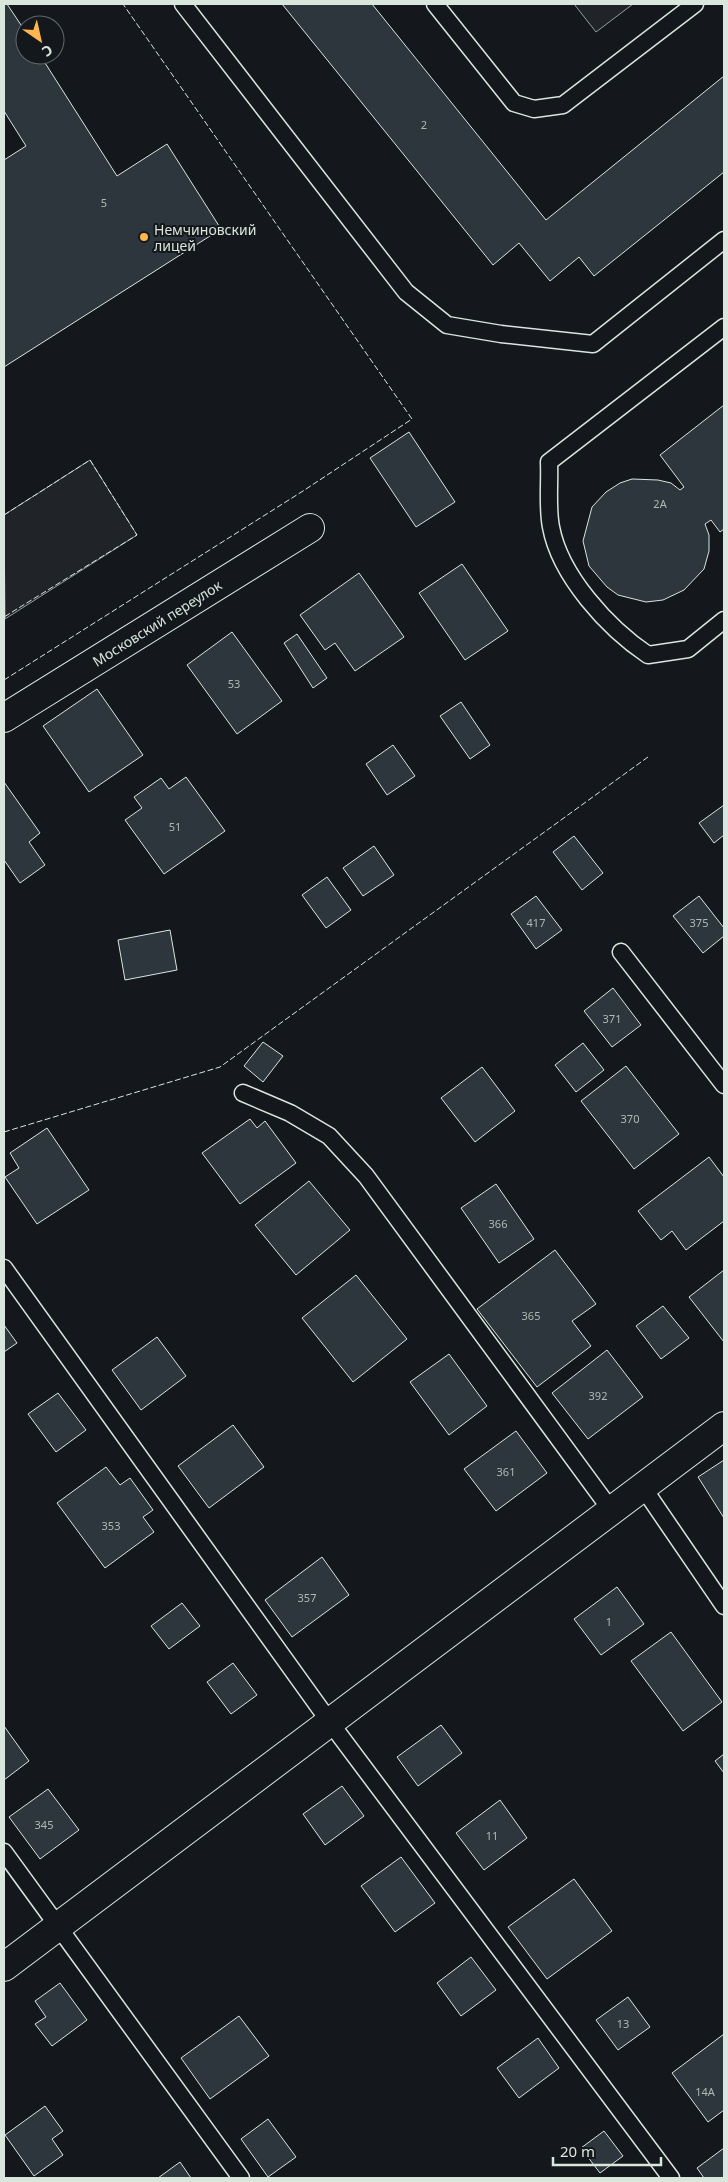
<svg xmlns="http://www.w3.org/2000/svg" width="728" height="2182" font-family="'Noto Sans',sans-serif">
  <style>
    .green { fill: #202428; stroke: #939e99 }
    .building { fill: #2c363c; stroke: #d8e6dc }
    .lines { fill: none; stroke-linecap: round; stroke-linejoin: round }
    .lane-casing { stroke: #d8e6dc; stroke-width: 19 }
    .street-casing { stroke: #d8e6dc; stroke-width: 30 }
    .lane { stroke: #14181c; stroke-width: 16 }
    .street { stroke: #14181c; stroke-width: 28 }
    .fence { stroke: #d8e6dc; stroke-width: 1; stroke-dasharray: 6 2.5; stroke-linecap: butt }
    .poi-dot { fill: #ffb74d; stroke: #14181c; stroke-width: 2 }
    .labels { text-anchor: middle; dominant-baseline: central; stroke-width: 4; stroke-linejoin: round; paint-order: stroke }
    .number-label { font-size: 11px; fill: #adbab4 }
    .poi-label { font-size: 14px; fill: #d8e6dc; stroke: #14181c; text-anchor: start }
    .street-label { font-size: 14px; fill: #d8e6dc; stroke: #14181c }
  </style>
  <rect width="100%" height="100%" fill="#14181c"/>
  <g class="green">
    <path d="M 574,4 L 633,4 L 596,32 Z"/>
    <path d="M 90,460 L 137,535 L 5,619 L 4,515 Z"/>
  </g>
  <g class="building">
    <path d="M 4,4 L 7,4 L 25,31 L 25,55 L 40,55 L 117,176 L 167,144 L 221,229 L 4,367 L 4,160 L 26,146 L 4,111 Z"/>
    <path d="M 282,4 L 372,4 L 546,220 L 724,76 L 724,172 L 594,276 L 579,257 L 550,281 L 519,243 L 493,265 Z"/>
    <path d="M 724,405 L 724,529 L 720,532 L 711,520 L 705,524 L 709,535 L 709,551 L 704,569 L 684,590 L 663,600 L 646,602 L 618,595 L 607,587 L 589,566 L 583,541 L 592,507 L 606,492 L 620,483 L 632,479 L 658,480 L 671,483 L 680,490 L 684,487 L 660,455 Z"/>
    <path d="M 409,432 L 455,502 L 416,527 L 370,458 Z"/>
    <path d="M 462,564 L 508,631 L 465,660 L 419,593 Z"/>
    <path d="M 359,573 L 404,637 L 355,671 L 335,643 L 325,650 L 300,615 Z"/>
    <path d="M 232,632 L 282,701 L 237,734 L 187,665 Z"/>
    <path d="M 297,634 L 327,678 L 313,688 L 284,643 Z"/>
    <path d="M 97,689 L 143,755 L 89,792 L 43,726 Z"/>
    <path d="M 461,702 L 490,745 L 470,759 L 440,716 Z"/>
    <path d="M 393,745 L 415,776 L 387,795 L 366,764 Z"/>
    <path d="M 186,777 L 225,831 L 164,874 L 125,820 L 142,808 L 134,797 L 161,778 L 169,789 Z"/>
    <path d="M 4,782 L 40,833 L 29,842 L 45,865 L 20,883 L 4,860 Z"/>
    <path d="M 724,805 L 724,835 L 714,843 L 699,823 Z"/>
    <path d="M 574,836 L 603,873 L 582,890 L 553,852 Z"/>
    <path d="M 374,846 L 394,875 L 363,896 L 343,868 Z"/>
    <path d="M 327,877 L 351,910 L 326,928 L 302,895 Z"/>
    <path d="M 536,896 L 562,930 L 536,949 L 511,914 Z"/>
    <path d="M 699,896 L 724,928 L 724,936 L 703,953 L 673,916 Z"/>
    <path d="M 170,930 L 177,970 L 125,980 L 118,940 Z"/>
    <path d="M 613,988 L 641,1025 L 612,1047 L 584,1011 Z"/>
    <path d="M 263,1042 L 283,1056 L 263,1082 L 244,1066 Z"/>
    <path d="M 583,1043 L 604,1070 L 576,1092 L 555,1065 Z"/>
    <path d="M 626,1066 L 679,1134 L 634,1169 L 581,1101 Z"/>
    <path d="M 482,1067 L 515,1111 L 475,1142 L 441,1098 Z"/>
    <path d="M 250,1119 L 257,1128 L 265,1121 L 296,1163 L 240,1204 L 202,1153 Z"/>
    <path d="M 47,1128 L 89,1190 L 37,1224 L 5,1177 L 19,1168 L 10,1153 Z"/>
    <path d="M 709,1157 L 724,1177 L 724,1221 L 686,1250 L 672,1231 L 661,1240 L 638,1211 Z"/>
    <path d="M 309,1181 L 350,1230 L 296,1275 L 255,1225 Z"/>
    <path d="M 496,1184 L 534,1239 L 499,1263 L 461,1208 Z"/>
    <path d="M 555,1250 L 596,1304 L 572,1321 L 591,1346 L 537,1387 L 477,1309 Z"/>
    <path d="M 724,1270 L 724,1342 L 689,1297 Z"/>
    <path d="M 356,1275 L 407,1339 L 353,1382 L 302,1318 Z"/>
    <path d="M 663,1306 L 689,1338 L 661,1359 L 636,1326 Z"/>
    <path d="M 4,1325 L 17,1343 L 4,1352 Z"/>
    <path d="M 157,1337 L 186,1376 L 141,1410 L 112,1370 Z"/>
    <path d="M 607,1350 L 643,1397 L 588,1439 L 552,1393 Z"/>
    <path d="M 449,1354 L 487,1406 L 449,1435 L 410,1382 Z"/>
    <path d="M 58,1393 L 86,1430 L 56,1452 L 28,1414 Z"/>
    <path d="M 233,1425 L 264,1467 L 209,1508 L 178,1466 Z"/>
    <path d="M 516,1431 L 547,1473 L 496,1511 L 464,1469 Z"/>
    <path d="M 724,1460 L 724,1518 L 698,1477 Z"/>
    <path d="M 106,1467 L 120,1485 L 130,1478 L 153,1510 L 143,1517 L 154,1532 L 105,1568 L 57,1503 Z"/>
    <path d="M 322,1557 L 349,1595 L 292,1637 L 265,1600 Z"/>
    <path d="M 617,1587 L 644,1624 L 601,1655 L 574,1619 Z"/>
    <path d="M 182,1603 L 200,1626 L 169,1649 L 151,1626 Z"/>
    <path d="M 671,1632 L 722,1702 L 683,1731 L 631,1661 Z"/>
    <path d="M 233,1663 L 257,1695 L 231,1714 L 207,1682 Z"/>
    <path d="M 441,1725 L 462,1753 L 418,1786 L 397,1757 Z"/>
    <path d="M 4,1726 L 29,1761 L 4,1780 Z"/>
    <path d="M 724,1754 L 724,1773 L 715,1761 Z"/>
    <path d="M 342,1786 L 364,1816 L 325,1845 L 303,1814 Z"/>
    <path d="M 48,1789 L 79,1830 L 40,1859 L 9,1817 Z"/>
    <path d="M 500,1800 L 527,1838 L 484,1870 L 456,1833 Z"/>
    <path d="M 401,1857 L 435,1903 L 395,1932 L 361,1886 Z"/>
    <path d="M 574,1879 L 612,1931 L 547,1979 L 508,1927 Z"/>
    <path d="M 471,1957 L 496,1990 L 461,2016 L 437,1983 Z"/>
    <path d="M 60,1983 L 87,2020 L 52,2046 L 35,2024 L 46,2017 L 35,2001 Z"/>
    <path d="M 628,1997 L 650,2027 L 618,2050 L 596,2020 Z"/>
    <path d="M 239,2016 L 269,2056 L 210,2099 L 181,2058 Z"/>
    <path d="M 724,2034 L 724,2110 L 708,2122 L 672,2073 Z"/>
    <path d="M 538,2038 L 559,2068 L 519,2098 L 497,2068 Z"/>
    <path d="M 45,2106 L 63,2131 L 52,2139 L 63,2155 L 34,2176 L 5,2135 Z"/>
    <path d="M 268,2119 L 296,2157 L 268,2177 L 241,2139 Z"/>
    <path d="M 604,2131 L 623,2156 L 600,2173 L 581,2148 Z"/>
    <path d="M 724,2148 L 724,2178 L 704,2178 L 697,2168 Z"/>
    <path d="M 180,2162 L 191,2178 L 158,2178 Z"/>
  </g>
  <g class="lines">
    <g class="lane-casing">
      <g id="lane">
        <path d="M 183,4 L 406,292 L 447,325 L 501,334 L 593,344 L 724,240"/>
        <path d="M 435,4 L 514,103 L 534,109 L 563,105 L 695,4"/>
        <path d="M 724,327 L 549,462 C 550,483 547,507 551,527 C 560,576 608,628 648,655 L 688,649 L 724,620"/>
        <path d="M 621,952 L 724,1085"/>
        <path d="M 243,1093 L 290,1113 L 329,1136 L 366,1176 L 611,1510"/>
        <path d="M 4,1268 L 329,1721 L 671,2178"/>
        <path d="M 642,1486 L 724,1606"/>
        <path d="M 4,1852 L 241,2178"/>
      </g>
    </g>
    <g class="street-casing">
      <g id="street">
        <path d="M 4,718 L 310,528"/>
        <path d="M 4,1967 L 724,1426"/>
      </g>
    </g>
    <use href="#lane" class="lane"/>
    <use href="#street" class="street"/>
    <g class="fence">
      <path d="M 4,515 L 90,460 L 137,535 L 4,617"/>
      <path d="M 4,680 L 303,491 L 412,419 L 123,4"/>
      <path d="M 4,1132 L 220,1067 L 648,757"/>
    </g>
  </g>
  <circle class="poi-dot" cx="144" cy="237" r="5"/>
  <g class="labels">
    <g class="number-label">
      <text x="424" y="124">2</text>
      <text x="104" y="202">5</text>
      <text x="660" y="503">2А</text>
      <text x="234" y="683">53</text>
      <text x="175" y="826">51</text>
      <text x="536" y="922">417</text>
      <text x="699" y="922">375</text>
      <text x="612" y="1018">371</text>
      <text x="630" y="1118">370</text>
      <text x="498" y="1223">366</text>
      <text x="531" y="1315">365</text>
      <text x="598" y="1395">392</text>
      <text x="506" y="1471">361</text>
      <text x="111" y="1525">353</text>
      <text x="307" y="1597">357</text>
      <text x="609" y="1621">1</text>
      <text x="44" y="1824">345</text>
      <text x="492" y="1835">11</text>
      <text x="623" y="2023">13</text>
      <text x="705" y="2091">14А</text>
    </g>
    <g class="poi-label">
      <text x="154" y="229">Немчиновский<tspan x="154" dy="16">лицей</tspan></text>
    </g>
    <g class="street-label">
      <text transform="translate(157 623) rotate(-32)">Московский переулок</text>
    </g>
  </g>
  <rect width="728" height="2182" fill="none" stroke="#d8e6dc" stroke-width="10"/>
  <g transform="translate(40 40) rotate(146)"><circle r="24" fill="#14181c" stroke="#626a69"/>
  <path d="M0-4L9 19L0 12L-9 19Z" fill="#ffb74d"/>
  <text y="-8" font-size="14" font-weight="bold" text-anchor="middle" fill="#d8e6dc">С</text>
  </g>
  <path d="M553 2157v8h108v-8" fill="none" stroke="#d8e6dc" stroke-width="2.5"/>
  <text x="560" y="2157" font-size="15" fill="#d8e6dc" stroke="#14181c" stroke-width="4" paint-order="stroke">20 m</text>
</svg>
